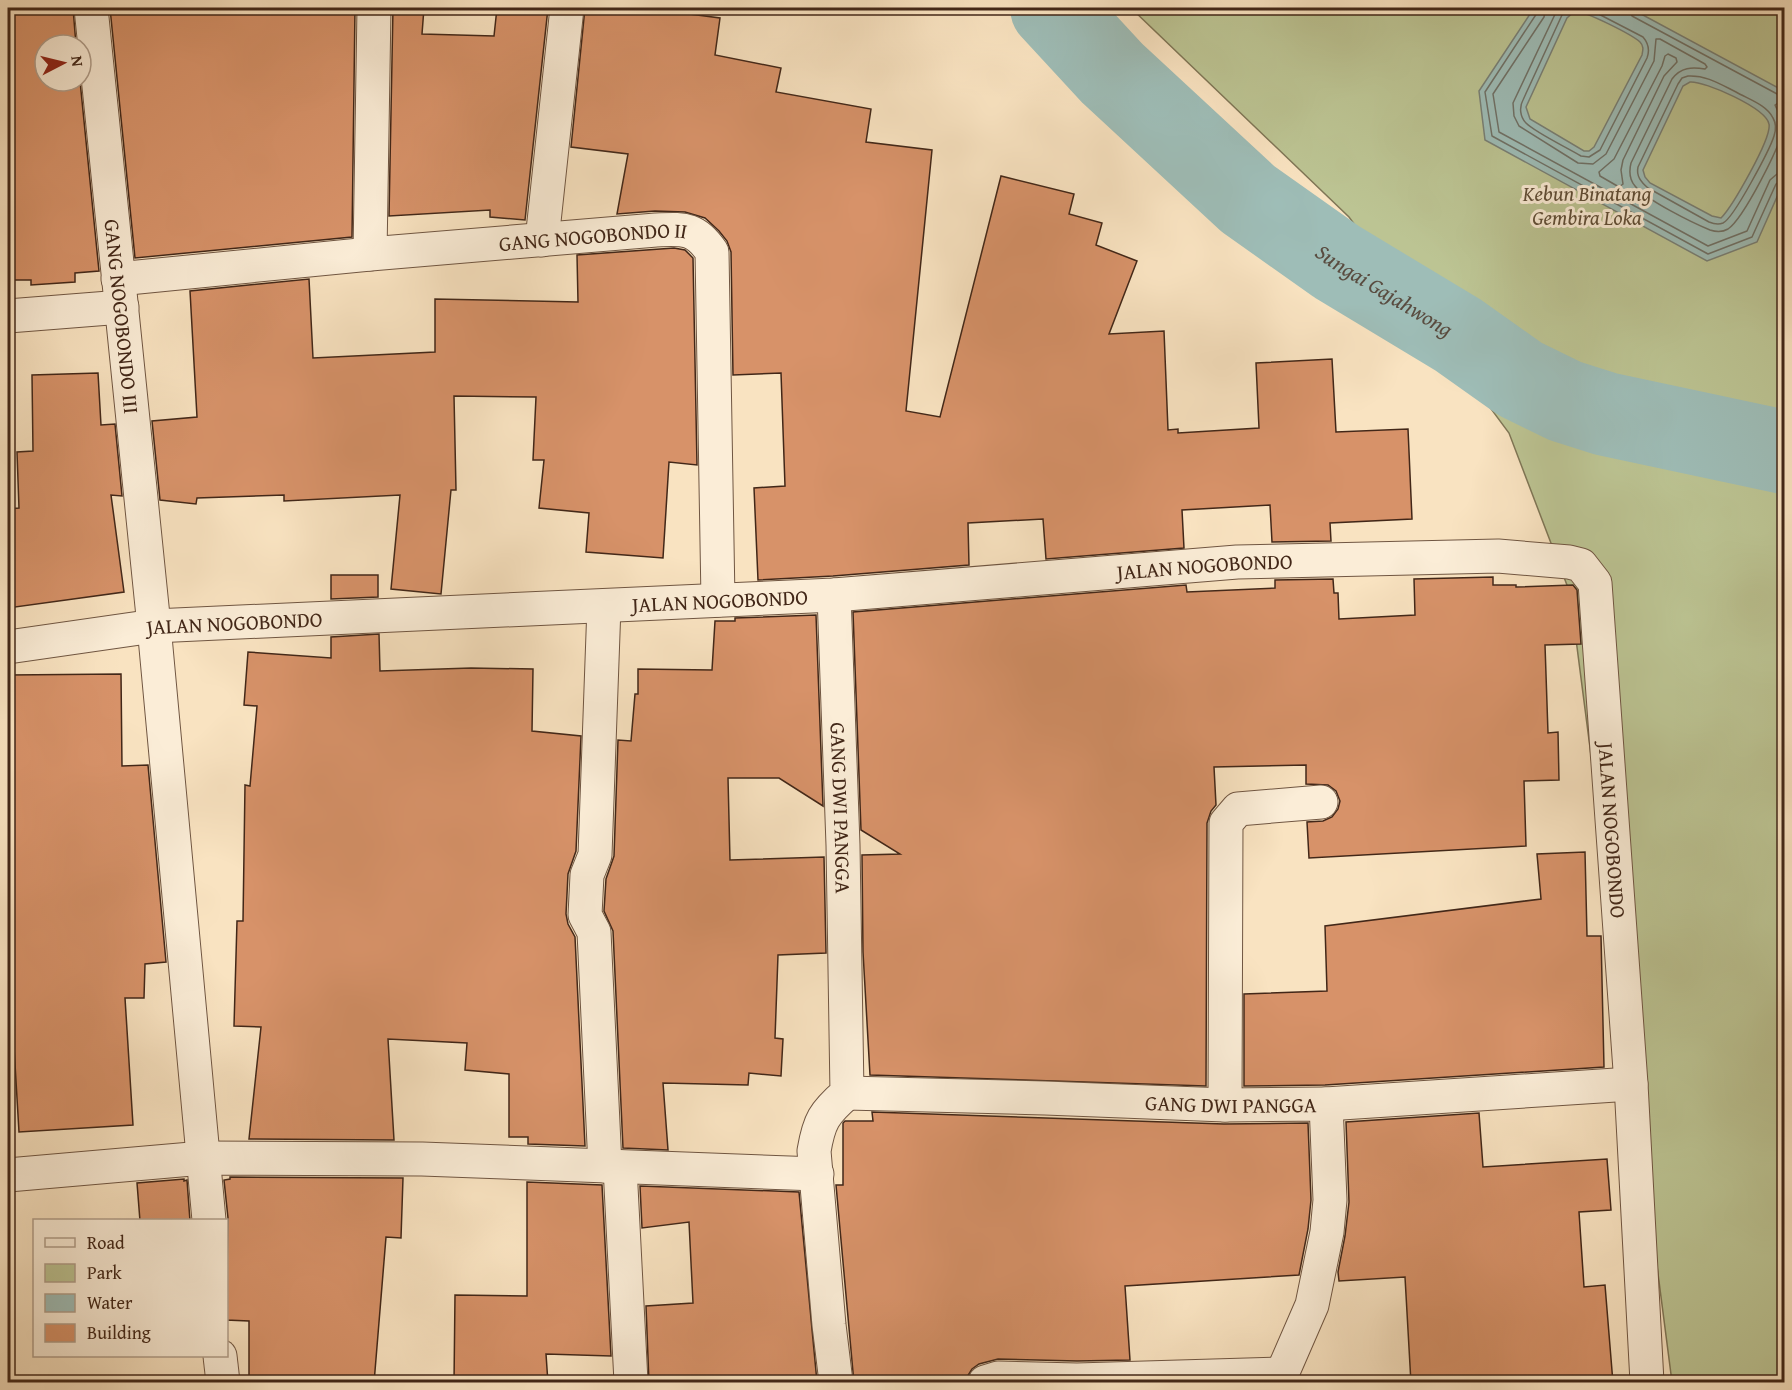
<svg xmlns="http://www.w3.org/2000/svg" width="1792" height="1390" font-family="'Gentium Book Plus',serif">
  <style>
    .green { fill: #bcc493; stroke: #7f7656; stroke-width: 1.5 }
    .water { fill: #9ebdb7; stroke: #798177; stroke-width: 1.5; fill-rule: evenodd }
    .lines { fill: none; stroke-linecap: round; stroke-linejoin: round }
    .shore { stroke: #707268; stroke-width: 1.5 }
    .river { stroke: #9ebdb7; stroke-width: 84 }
    .building { fill: #d79269; stroke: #422718; stroke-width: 1.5 }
    .minor-casing { stroke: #705642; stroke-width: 35 }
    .minor { stroke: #fbedd7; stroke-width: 33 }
    .labels { text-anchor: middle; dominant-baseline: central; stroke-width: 6; stroke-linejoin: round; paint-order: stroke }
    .park-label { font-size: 21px; font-style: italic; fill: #604e37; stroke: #fbedd7 }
    .street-label { font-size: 21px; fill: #422718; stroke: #fbedd7 }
    .water-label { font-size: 22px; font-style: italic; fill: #594c40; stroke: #fbedd7 }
  </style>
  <rect width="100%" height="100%" fill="#f9e3c1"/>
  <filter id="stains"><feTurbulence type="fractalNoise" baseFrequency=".00333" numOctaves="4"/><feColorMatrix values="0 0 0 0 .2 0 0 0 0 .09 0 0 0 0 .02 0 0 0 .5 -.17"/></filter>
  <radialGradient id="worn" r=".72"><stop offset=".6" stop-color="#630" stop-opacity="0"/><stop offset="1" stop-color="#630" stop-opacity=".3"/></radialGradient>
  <path class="green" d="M 1131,8 L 1784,8 L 1784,1382 L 1672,1382 L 1570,593 L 1509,433 L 1349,217 Z"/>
  <path class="water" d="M 1534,8 L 1630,8 L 1784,91 L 1784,181 L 1757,242 L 1707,261 L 1485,140 L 1479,91 ZM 1575,11 C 1587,12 1631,34 1640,42 C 1644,46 1643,50 1642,55 L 1594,147 L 1589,151 L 1584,151 L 1530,119 L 1526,107 L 1567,18 ZM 1690,82 C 1705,81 1766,108 1769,124 C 1772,138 1732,207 1721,218 L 1712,216 L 1650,183 L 1645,177 L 1643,170 L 1683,86 Z"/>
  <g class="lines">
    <g class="shore">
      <path d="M 1538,8 L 1537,13 L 1485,92 L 1492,136 L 1708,254 L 1752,237 L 1776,184 L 1780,181 L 1784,180"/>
      <path d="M 1546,8 L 1544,17 L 1493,94 L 1499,132 L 1708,246 L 1747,231 L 1770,180 L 1777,174 L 1784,173"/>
      <path d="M 1558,8 L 1513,103 L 1514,116 L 1519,126 L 1578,163 L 1593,164 L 1606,154 L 1654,61 L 1656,39 L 1660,39 L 1705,64 L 1707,67 L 1705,69 C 1692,67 1681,67 1672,79 L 1631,163 C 1629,171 1630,180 1635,186 C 1646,200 1693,223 1710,230 C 1716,232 1723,232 1728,229 C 1743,219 1782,144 1783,127 C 1783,119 1778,112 1775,105 L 1778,103 L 1784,103"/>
      <path d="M 1570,8 L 1562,15 L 1523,100 C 1519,107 1520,117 1526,123 C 1536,133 1568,148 1581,156 L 1589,157 L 1600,150 L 1647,58 C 1650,50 1649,44 1643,37 L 1587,8"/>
      <path d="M 1628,8 L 1632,16 L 1779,95 L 1784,96"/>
      <path d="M 1668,54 L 1676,58 L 1677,62 L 1664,76 L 1623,160 L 1621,170 L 1623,184 L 1619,187 L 1600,176 L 1599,172 L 1614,159 L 1662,66 L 1665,56 Z"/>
      <path d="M 1688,76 C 1706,75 1720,84 1736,92 C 1748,99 1767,105 1773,118 C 1776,123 1776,130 1774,136 C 1770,149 1734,218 1723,223 C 1718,225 1714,224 1709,222 L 1648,188 C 1641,182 1636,176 1638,167 L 1678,84 L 1682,78 Z"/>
    </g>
    <path class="river" id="s1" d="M 1052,8 L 1112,73 L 1248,199 L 1337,262 L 1458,335 L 1520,379 L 1565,401 L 1606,414 L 1784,452"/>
  </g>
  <g class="building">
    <path d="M 8,8 L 73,8 L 76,45 L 45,45 L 45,81 L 80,81 L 99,271 L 75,273 L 75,282 L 31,285 L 31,280 L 8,280 Z"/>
    <path d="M 110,8 L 355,8 L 352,237 L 135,258 Z"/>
    <path d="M 393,8 L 424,8 L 422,34 L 494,36 L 497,8 L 548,8 L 525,220 L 490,217 L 490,210 L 389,216 Z"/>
    <path d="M 585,8 L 643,8 L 720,18 L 715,55 L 781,68 L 776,92 L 871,109 L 866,142 L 932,150 L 906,411 L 940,417 L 1001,176 L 1074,194 L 1069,214 L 1102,223 L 1096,245 L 1137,261 L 1109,334 L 1164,331 L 1168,430 L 1178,429 L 1178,433 L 1259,428 L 1256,363 L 1332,359 L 1336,432 L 1408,429 L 1412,519 L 1330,523 L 1331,541 L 1272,542 L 1270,505 L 1182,510 L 1184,548 L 1046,559 L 1043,519 L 968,523 L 969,565 L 833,576 L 758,580 L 754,488 L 785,486 L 781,373 L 733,375 L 731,252 L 727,241 L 719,231 L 705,218 L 685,212 L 655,211 L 617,214 L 628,154 L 571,147 Z"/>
    <path d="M 674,248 L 685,250 L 693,258 L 697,465 L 669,462 L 663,558 L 586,552 L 589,513 L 539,508 L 544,460 L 533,460 L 536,397 L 454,396 L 456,490 L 451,490 L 441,594 L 391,589 L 400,495 L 284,501 L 284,495 L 197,498 L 196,504 L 160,500 L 152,421 L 197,417 L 190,291 L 309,279 L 313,358 L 435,352 L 435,299 L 578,302 L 577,255 Z"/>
    <path d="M 98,373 L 101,425 L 115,424 L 122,496 L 111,495 L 124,592 L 8,608 L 8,509 L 19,508 L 17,452 L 33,451 L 32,375 Z"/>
    <path d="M 331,575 L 378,575 L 378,597 L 331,599 Z"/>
    <path d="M 1493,577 L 1493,585 L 1516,585 L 1516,587 L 1573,585 L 1577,590 L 1581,644 L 1545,645 L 1548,733 L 1558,732 L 1559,780 L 1524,781 L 1526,846 L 1309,858 L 1307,822 L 1323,821 L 1332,817 L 1338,809 L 1340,801 L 1336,791 L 1328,785 L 1306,784 L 1306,765 L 1214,767 L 1216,805 L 1211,811 L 1207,823 L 1206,1086 L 870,1075 L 863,952 L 862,855 L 900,854 L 861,830 L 853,612 L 1186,585 L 1187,592 L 1275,588 L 1275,580 L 1333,579 L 1334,593 L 1338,593 L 1339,619 L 1415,615 L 1414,579 Z"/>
    <path d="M 816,615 L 823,806 L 779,778 L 728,778 L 730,860 L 824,857 L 826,953 L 778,955 L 775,1038 L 783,1039 L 781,1076 L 749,1073 L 748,1085 L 663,1083 L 668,1150 L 623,1148 L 613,931 L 604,911 L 606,879 L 614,856 L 618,740 L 631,741 L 635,694 L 638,694 L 638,669 L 712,670 L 715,621 L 735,621 L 735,618 Z"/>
    <path d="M 379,634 L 380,671 L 471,668 L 533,669 L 532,731 L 581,736 L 576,851 L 568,874 L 566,914 L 568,924 L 575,937 L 585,1146 L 528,1144 L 528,1137 L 509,1137 L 509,1074 L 465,1070 L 467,1043 L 388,1039 L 394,1140 L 249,1139 L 261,1027 L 234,1026 L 237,921 L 243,921 L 245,785 L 250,786 L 257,706 L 244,705 L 248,652 L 331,658 L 331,637 Z"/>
    <path d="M 121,674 L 122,766 L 148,765 L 166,962 L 145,964 L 144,998 L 125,998 L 133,1125 L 19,1132 L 14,1047 L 8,1047 L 8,675 Z"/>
    <path d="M 1585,852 L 1587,936 L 1601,936 L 1604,1067 L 1325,1085 L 1244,1086 L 1244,994 L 1327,991 L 1325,926 L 1541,899 L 1537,854 Z"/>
    <path d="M 872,1112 L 1224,1124 L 1308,1123 L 1311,1200 L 1308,1229 L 1299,1275 L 1125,1286 L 1130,1360 L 1077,1361 L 998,1359 L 979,1364 L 972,1369 L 967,1377 L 967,1383 L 854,1383 L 836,1185 L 843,1185 L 843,1123 L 845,1121 L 873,1121 Z"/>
    <path d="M 1479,1113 L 1483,1167 L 1607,1159 L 1611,1210 L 1579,1212 L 1584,1287 L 1605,1285 L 1613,1383 L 1411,1383 L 1405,1277 L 1339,1281 L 1338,1272 L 1345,1236 L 1349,1202 L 1346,1122 Z"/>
    <path d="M 230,1177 L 403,1178 L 401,1238 L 386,1237 L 374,1383 L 249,1383 L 249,1321 L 226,1320 L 228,1218 L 224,1180 L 230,1179 Z"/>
    <path d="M 184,1179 L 184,1181 L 187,1180 L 190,1221 L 140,1221 L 137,1183 Z"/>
    <path d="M 527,1182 L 602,1185 L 611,1356 L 546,1354 L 548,1383 L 454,1383 L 455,1295 L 527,1296 Z"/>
    <path d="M 640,1186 L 799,1192 L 817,1382 L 649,1383 L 646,1306 L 693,1303 L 689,1222 L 642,1228 Z"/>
  </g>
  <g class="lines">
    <g class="minor-casing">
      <g id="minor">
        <path id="s2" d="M 91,8 L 154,626 L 209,1220"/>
        <path d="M 542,240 L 567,8"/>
        <path d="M 370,254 L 374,8"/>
        <path id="s3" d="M 118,279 L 370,254 L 656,230 C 684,229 695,227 712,252 L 718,600"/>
        <path d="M 8,316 L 122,307"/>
        <path id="s4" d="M 834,595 L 843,845 L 847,1093 C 824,1113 819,1121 814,1151 L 829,1325 L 836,1382"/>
        <path d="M 604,606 L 595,855 L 587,875 L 585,915 L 594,932 L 605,1166"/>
        <path id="s5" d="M 8,647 L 154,626 L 834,595 L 1237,562 L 1498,556 L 1569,562 L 1581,565 L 1595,583 L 1631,1084 L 1647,1382"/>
        <path id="s6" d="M 847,1093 L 1045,1098 L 1225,1105 L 1326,1104 L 1330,1200 L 1327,1232 L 1312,1305 L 1282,1374 L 1281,1382"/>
        <path d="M 1326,1104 L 1631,1084"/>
        <path d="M 1225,1105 L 1226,823 L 1238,809 L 1321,802"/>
        <path d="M 620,1167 L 631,1382"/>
        <path d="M 8,1175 L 203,1158 L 422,1159 L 817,1174"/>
        <path d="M 220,1356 L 223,1382"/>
        <path d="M 985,1382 L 998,1378 L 1077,1380 L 1282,1374"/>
      </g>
    </g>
    <use href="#minor" class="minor"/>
  </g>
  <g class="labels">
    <g class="park-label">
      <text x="1587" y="193">Kebun Binatang<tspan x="1587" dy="24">Gembira Loka</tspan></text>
    </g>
    <g class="street-label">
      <text stroke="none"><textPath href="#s3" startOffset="477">GANG NOGOBONDO II</textPath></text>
      <text stroke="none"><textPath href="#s2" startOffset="310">GANG NOGOBONDO III</textPath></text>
      <text stroke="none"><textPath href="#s5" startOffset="1200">JALAN NOGOBONDO</textPath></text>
      <text stroke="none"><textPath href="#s5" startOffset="714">JALAN NOGOBONDO</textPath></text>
      <text stroke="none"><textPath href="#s5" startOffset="228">JALAN NOGOBONDO</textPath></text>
      <text stroke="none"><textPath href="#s4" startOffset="213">GANG DWI PANGGA</textPath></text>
      <text stroke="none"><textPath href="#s5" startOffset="1848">JALAN NOGOBONDO</textPath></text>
      <text stroke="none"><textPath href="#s6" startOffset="384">GANG DWI PANGGA</textPath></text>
    </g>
    <g class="water-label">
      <text stroke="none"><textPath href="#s1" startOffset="438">Sungai Gajahwong</textPath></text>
    </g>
  </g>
  <rect width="1792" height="1390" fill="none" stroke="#f9e3c1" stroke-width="30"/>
  <rect x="9" y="9" width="1774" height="1372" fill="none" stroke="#422718" stroke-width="3"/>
  <rect x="15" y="15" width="1762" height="1360" fill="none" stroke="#422718" stroke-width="1.5"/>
  <rect x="33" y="1219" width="195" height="138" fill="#fbedd7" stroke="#b19e8b" stroke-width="1.5"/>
  <rect x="45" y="1238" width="30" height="9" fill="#fbedd7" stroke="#b19e8b" stroke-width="1.5"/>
  <text x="87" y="1249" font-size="18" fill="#422718">Road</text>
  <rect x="45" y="1264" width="30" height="18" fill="#bcc493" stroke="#b19e8b" stroke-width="1.5"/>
  <text x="87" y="1279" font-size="18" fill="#422718">Park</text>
  <rect x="45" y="1294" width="30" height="18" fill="#9ebdb7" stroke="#b19e8b" stroke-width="1.5"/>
  <text x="87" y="1309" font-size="18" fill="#422718">Water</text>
  <rect x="45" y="1324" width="30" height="18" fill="#d79269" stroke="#b19e8b" stroke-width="1.5"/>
  <text x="87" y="1339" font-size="18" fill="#422718">Building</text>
  <g transform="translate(63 63) rotate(83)"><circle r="28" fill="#fbedd7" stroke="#b19e8b" stroke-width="1.5"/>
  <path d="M0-4.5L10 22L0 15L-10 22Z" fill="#8f2418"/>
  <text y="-9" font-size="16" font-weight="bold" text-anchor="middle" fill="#422718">N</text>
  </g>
  <rect width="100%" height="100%" filter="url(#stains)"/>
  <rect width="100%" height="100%" fill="url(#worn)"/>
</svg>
